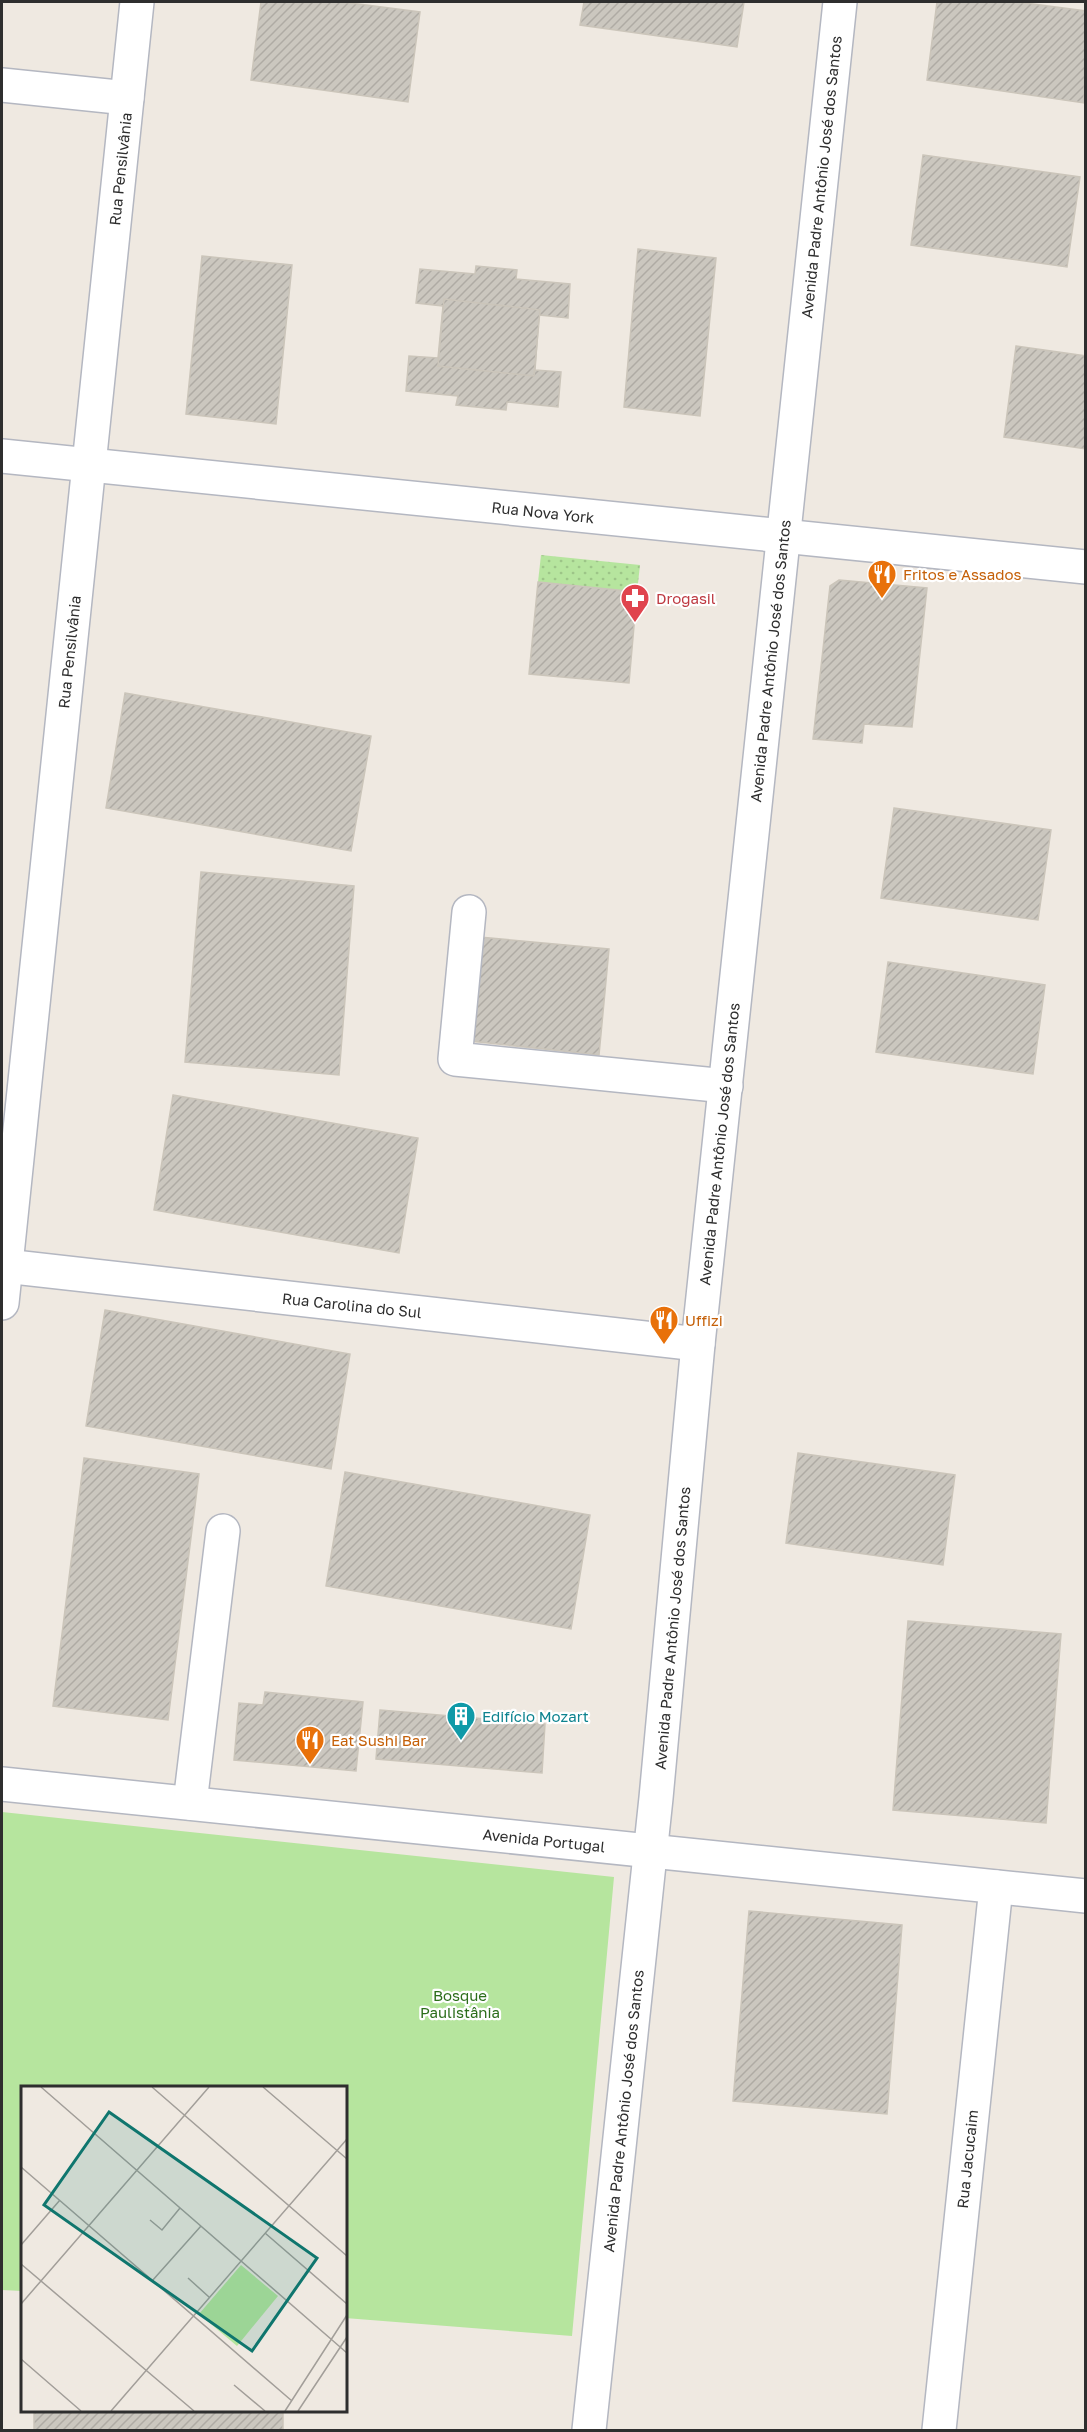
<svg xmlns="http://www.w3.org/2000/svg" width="1087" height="2432" font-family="'Golos Text',sans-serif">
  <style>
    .park { fill: #b6e59e }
    .garden { fill: url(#garden-dots) }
    .building { fill: url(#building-hatch); stroke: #cbc5ba; stroke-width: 1.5 }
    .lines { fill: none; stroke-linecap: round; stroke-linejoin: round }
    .minor-casing { stroke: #b4b7c1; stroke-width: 36 }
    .tertiary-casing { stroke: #b4b7c1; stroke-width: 36 }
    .minor { stroke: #fff; stroke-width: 33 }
    .tertiary { stroke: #fff; stroke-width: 33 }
    .labels { text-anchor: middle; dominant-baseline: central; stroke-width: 4.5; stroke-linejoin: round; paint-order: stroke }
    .street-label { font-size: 15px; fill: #2e2e2e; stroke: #fff }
    .food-label { font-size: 15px; fill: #c56008; stroke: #fff; text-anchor: start }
    .health-label { font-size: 15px; fill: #be3a42; stroke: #fff; text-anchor: start }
    .culture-label { font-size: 15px; fill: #0d838f; stroke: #fff; text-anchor: start }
    .park-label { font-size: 15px; fill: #2c6e1b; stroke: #fff }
    .inset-road { fill: none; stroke: #a29e99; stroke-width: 1.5 }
    .view { fill: #0f766e; fill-opacity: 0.15; stroke: #0f766e; stroke-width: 3 }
    .inset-edge { fill: none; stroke: #2e2e2e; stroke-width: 3 }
  </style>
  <defs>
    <pattern id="garden-dots" width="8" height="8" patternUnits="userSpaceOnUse" patternTransform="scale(1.5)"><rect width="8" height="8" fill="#b6e59e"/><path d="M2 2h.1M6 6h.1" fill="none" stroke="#9dc588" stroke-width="1.8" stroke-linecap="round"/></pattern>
    <pattern id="building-hatch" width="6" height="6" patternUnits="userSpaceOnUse" patternTransform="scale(1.5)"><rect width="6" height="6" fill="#cbc7bf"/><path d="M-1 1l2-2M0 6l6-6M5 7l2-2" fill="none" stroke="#afaba4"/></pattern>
  </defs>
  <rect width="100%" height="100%" fill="#efe9e1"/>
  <path class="park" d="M 2,1812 L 614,1877 L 572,2336 L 345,2318 L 345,2087 L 22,2087 L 22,2291 L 2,2290 Z"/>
  <path class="garden" d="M 541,555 L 640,565 L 637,592 L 538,582 Z"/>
  <g class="building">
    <path d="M 261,2 L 343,2 L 420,12 L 408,102 L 251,80 Z"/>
    <path d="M 584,2 L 744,2 L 737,47 L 580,25 Z"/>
    <path d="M 937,2 L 1018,2 L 1086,11 L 1084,103 L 927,80 Z"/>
    <path d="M 923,155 L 1080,177 L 1067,267 L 911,245 Z"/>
    <path d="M 638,249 L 716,258 L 700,416 L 624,407 Z"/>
    <path d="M 202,256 L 292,265 L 276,424 L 186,414 Z"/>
    <path d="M 476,266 L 517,270 L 516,279 L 570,284 L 568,318 L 539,315 L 535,370 L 561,372 L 558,407 L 507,402 L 506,410 L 456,405 L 458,396 L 406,391 L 409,356 L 438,358 L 443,306 L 416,303 L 420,269 L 475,274 Z"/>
    <path d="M 444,299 L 540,310 L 534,376 L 438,366 Z"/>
    <path d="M 1016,346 L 1086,356 L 1086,449 L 1004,437 Z"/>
    <path d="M 839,580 L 927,588 L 912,727 L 864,724 L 862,743 L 813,739 L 830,586 Z"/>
    <path d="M 538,582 L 637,592 L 629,683 L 529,674 Z"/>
    <path d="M 125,693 L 371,736 L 351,851 L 106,808 Z"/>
    <path d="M 894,808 L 1051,830 L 1038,920 L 881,898 Z"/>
    <path d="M 201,872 L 354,886 L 339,1075 L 185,1062 Z"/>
    <path d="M 479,937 L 609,949 L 599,1055 L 470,1041 Z"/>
    <path d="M 888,962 L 1045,985 L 1033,1074 L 876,1052 Z"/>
    <path d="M 173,1095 L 418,1138 L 399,1253 L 154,1210 Z"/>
    <path d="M 105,1310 L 350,1354 L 331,1469 L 86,1426 Z"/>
    <path d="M 798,1453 L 955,1475 L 943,1565 L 786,1543 Z"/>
    <path d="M 84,1458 L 199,1474 L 168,1720 L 53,1706 Z"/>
    <path d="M 345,1472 L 590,1515 L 571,1629 L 326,1586 Z"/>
    <path d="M 908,1621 L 1061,1634 L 1046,1823 L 893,1810 Z"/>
    <path d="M 265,1692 L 363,1702 L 356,1771 L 234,1760 L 239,1703 L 263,1705 Z"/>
    <path d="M 380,1710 L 545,1724 L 542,1773 L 376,1759 Z"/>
    <path d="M 749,1911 L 902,1925 L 887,2114 L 733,2101 Z"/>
    <rect x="34" y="2410" width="249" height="20"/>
  </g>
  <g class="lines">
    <g class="minor-casing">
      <g id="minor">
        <path d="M 2,85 L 127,98"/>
        <path d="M 2,456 L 1086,567"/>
        <path d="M 469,912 L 455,1059 L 726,1086"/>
        <path d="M 5,1266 L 698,1344"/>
        <path d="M 2,1303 L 137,2"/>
        <path d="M 190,1803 L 223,1531"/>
        <path d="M 939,2430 L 996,1887"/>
      </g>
    </g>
    <g class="tertiary-casing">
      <g id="tertiary">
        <path d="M 2,1784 L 1086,1896"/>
        <path d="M 589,2430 L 656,1798 L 698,1344 L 840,2"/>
      </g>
    </g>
    <use href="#minor" class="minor"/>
    <use href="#tertiary" class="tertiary"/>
  </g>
  <defs>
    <g id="restaurant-pin" transform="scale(1.5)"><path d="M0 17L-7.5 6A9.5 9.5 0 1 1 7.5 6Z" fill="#e8710a" stroke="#fff"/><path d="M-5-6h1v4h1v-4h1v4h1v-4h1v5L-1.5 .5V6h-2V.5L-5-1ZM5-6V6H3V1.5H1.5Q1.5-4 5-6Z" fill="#fff"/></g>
    <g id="pharmacy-pin" transform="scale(1.5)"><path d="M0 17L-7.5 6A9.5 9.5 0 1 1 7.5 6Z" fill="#e0444e" stroke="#fff"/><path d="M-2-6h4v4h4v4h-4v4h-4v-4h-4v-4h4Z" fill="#fff"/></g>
    <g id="building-pin" transform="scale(1.5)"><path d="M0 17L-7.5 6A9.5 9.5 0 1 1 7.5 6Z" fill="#0f9aa8" stroke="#fff"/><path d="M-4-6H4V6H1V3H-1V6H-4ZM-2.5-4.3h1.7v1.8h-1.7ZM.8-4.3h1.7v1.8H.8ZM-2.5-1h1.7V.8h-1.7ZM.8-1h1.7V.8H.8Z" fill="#fff"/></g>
  </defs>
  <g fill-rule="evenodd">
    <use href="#restaurant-pin" x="882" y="574"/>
    <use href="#pharmacy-pin" x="635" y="598"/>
    <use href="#restaurant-pin" x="664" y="1320"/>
    <use href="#building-pin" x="461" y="1716"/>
    <use href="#restaurant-pin" x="310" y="1740"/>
  </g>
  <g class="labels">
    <g class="street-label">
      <text transform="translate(120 169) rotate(-84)">Rua Pensilvânia</text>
      <text transform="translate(821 177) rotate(-84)">Avenida Padre Antônio José dos Santos</text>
      <text transform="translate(543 512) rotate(6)">Rua Nova York</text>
      <text transform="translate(69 652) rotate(-84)">Rua Pensilvânia</text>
      <text transform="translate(770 661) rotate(-84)">Avenida Padre Antônio José dos Santos</text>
      <text transform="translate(719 1144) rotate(-84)">Avenida Padre Antônio José dos Santos</text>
      <text transform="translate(352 1305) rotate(6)">Rua Carolina do Sul</text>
      <text transform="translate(672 1628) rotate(-85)">Avenida Padre Antônio José dos Santos</text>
      <text transform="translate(544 1840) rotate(6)">Avenida Portugal</text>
      <text transform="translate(623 2111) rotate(-84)">Avenida Padre Antônio José dos Santos</text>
      <text transform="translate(967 2159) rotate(-84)">Rua Jacucaim</text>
    </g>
    <g class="food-label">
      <text x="903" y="574">Fritos e Assados</text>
      <text x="685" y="1320">Uffizi</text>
      <text x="331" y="1740">Eat Sushi Bar</text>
    </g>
    <g class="health-label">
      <text x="656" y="598">Drogasil</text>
    </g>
    <g class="culture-label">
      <text x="482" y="1716">Edifício Mozart</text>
    </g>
    <g class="park-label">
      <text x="460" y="1995">Bosque<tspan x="460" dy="17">Paulistânia</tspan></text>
    </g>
  </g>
  <g transform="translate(21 2086)">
    <rect width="326" height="326" fill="#efe9e1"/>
    <path d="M 220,179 L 257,210 L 216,260 L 178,228 Z" fill="#b6e59e"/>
    <path class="inset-road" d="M 20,1 L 326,267M 131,1 L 326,170M 242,1 L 326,73M 0,81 L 271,315M 129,134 L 141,144 L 159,122M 244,147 L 326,218M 0,159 L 39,114M 0,178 L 173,325M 167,192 L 188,211M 131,195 L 180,140M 0,218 L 188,1M 0,273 L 60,325M 213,299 L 244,325M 90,325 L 326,53M 264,325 L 326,229M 277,325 L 326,251"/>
    <path class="view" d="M 88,26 L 296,172 L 231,265 L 23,119 Z"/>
    <rect width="326" height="326" class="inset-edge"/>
  </g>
  <rect width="1087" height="2432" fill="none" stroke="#2e2e2e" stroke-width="6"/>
</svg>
